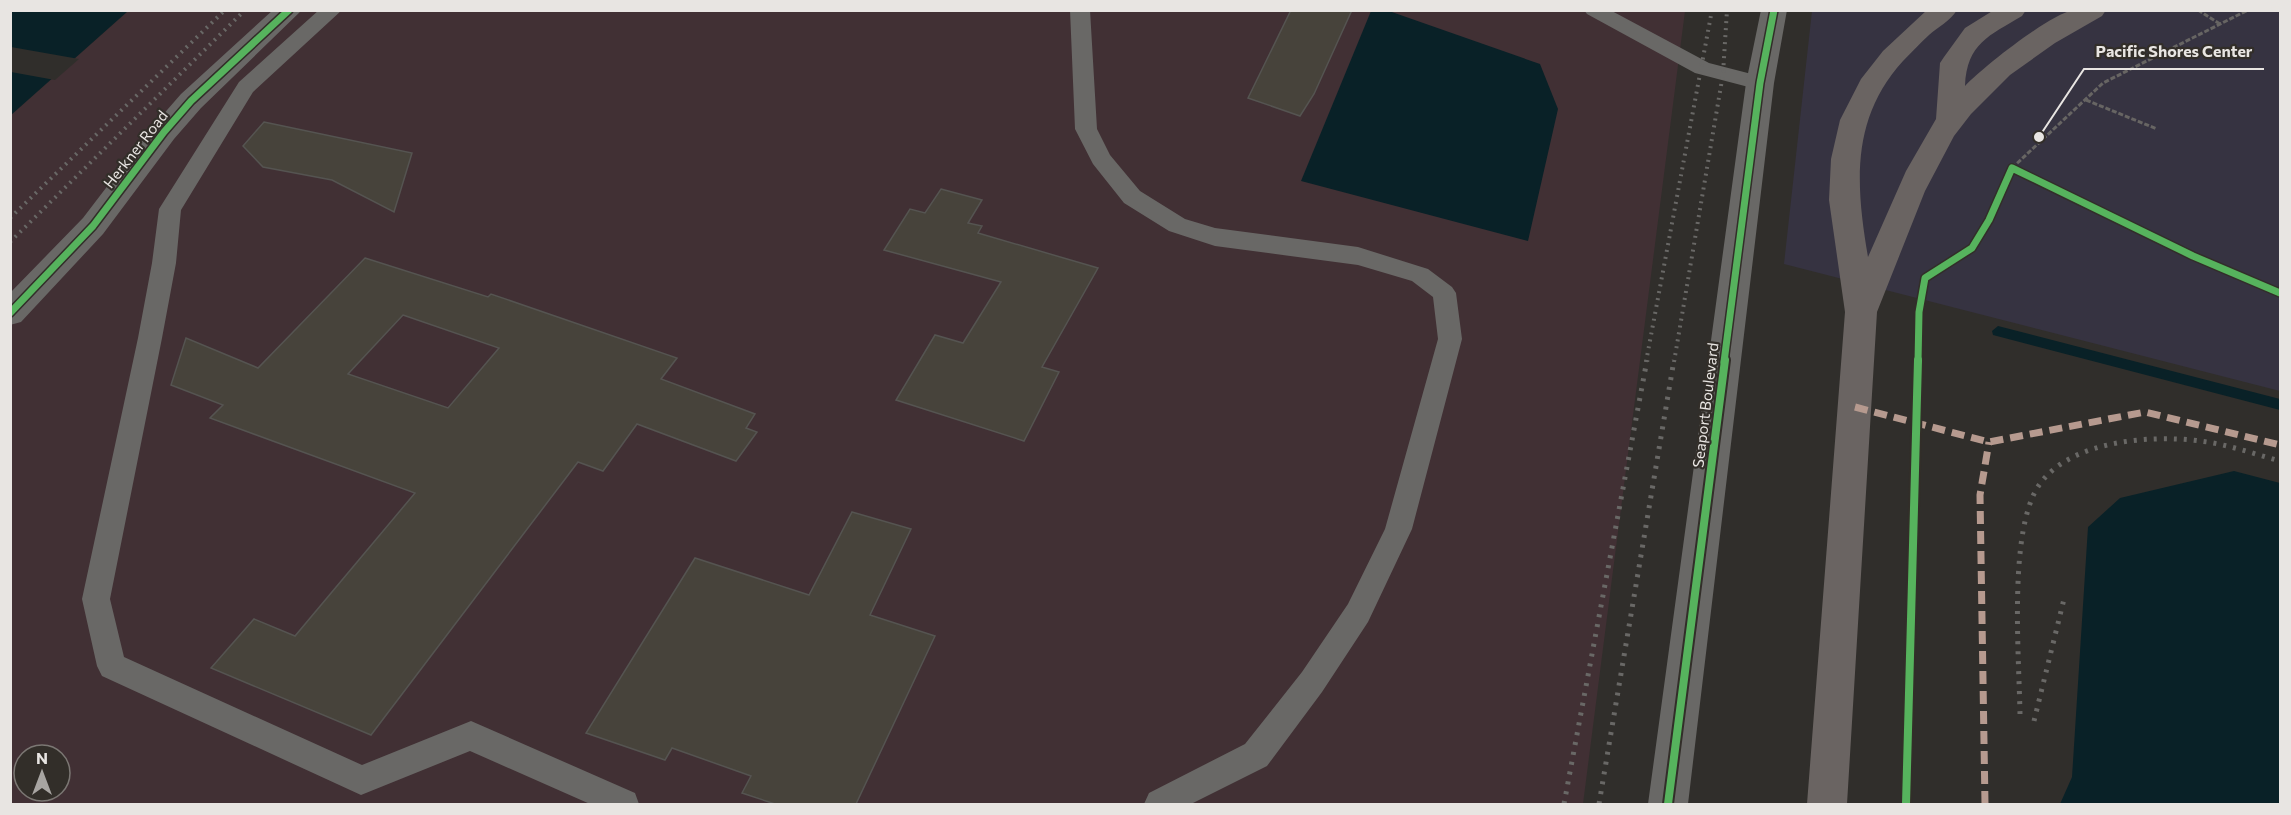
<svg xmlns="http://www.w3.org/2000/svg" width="2291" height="815" font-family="Commissioner,sans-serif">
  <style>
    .commercial { fill: #363341 }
    .industrial { fill: #413034; fill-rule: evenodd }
    .water { fill: #092127 }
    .pier { fill: #302e2b }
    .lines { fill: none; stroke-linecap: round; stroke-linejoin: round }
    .stream { fill: #092127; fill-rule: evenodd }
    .building { fill: #47433b; stroke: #555451; stroke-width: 1.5; fill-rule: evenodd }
    .path { stroke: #676563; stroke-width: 3; stroke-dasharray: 5 2; stroke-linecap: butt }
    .service { fill: #696866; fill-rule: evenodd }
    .minor { fill: #696866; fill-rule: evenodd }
    .secondary { fill: #6a6462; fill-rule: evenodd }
    .rail-far1 { stroke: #696866; stroke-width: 4; stroke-dasharray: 2 5; stroke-linecap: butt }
    .rail { stroke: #696866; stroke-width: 5; stroke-dasharray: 3 7; stroke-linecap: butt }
    .quiet { stroke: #b69a8f; stroke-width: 7; stroke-dasharray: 13 7; stroke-linecap: butt }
    .cycleway-far1-casing { stroke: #322e29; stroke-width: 10 }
    .cycleway-casing { stroke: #322e29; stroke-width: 12 }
    .cycleway-far1 { stroke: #56b35d; stroke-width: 7 }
    .cycleway { stroke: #56b35d; stroke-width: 8 }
    .labels { text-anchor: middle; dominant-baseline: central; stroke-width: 4.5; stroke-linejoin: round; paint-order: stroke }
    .street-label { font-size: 15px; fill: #e8e5e2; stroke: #322e29 }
    .leader { fill: none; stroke: #e8e5e2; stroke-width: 2 }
    .callout-dot { fill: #e8e5e2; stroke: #322e29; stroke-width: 2 }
    .callout-label { font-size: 16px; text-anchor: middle; font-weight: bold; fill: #e8e5e2; stroke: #322e29; stroke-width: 4.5; stroke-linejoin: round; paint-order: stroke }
  </style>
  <rect width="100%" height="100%" fill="#302e2b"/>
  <path class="commercial" d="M 1812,11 L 2280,11 L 2280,391 L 1784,264 Z"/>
  <path class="industrial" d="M 128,11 L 1685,11 L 1583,804 L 11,804 L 11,115 ZM 24,755 L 60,755 L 60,791 L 24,791 Z"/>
  <g class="water">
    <path d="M 11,11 L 128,11 L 11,115 Z"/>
    <path d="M 1371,11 L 1389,11 L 1540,64 L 1558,109 L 1528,241 L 1301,181 Z"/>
    <path d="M 2234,471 L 2280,483 L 2280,804 L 2060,804 L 2072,777 L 2088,527 L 2120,498 Z"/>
  </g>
  <path class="pier" d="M 11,47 L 79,59 L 55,80 L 11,72 Z"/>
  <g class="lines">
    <path class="stream" d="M 1998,326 L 2280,399 L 2280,410 L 1993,335 L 1992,331 Z"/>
  </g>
  <g class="building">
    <path d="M 1291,10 L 1352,10 L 1314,94 L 1300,116 L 1248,98 Z"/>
    <path d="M 264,122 L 412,153 L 394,212 L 332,180 L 263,167 L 243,146 Z"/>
    <path d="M 941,189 L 982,200 L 968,223 L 982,226 L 978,233 L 1098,268 L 1042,367 L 1059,372 L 1024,441 L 896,400 L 935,335 L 963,343 L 1001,282 L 884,250 L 910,209 L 925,213 Z"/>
    <path d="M 365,258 L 488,297 L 491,294 L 677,358 L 661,379 L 755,414 L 746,428 L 757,432 L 736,461 L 637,424 L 603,471 L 578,462 L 371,735 L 211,668 L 254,619 L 295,636 L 415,493 L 210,418 L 223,405 L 171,385 L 186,338 L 258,368 ZM 403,315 L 499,348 L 448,408 L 348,374 Z"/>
    <path d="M 852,512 L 911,529 L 870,615 L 935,636 L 856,804 L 775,804 L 742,793 L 751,776 L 672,748 L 665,760 L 586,733 L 695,558 L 809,595 Z"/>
  </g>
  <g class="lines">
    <g class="path">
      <path d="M 2198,10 L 2220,24"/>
      <path d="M 2086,100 L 2157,129"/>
      <path d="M 2012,168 L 2103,83 L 2248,10"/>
    </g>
    <g class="service">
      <path d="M 319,10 L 342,10 L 253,92 L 181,210 L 176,263 L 162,338 L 110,599 L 124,657 L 362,765 L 471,721 L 635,793 L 639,804 L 590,804 L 470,751 L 361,795 L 102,676 L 97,666 L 82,599 L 138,338 L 152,263 L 159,209 L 239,82 Z"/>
      <path d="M 1070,10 L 1090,10 L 1097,129 L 1110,155 L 1140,191 L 1185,219 L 1215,228 L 1358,247 L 1428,269 L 1452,287 L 1456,293 L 1462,339 L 1412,529 L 1368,622 L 1322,692 L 1267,766 L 1191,804 L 1144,804 L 1149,793 L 1245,744 L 1302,672 L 1348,604 L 1385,529 L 1438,339 L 1433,297 L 1412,281 L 1358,265 L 1215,246 L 1169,231 L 1124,203 L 1093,164 L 1075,129 Z"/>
      <path d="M 1584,10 L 1610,10 L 1709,63 L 1767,78 L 1770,83 L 1767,88 L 1760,90 L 1695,73 L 1587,14 Z"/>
    </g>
    <g class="minor">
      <path d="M 273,10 L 302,10 L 201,108 L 174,139 L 103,234 L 21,322 L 10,325 L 10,293 L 83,218 L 154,125 L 181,94 Z"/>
      <path d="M 1761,10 L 1787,10 L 1774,83 L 1688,804 L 1648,804 L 1746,83 Z"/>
    </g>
    <path class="secondary" d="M 1927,10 L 1957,10 C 1950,21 1938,27 1929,35 C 1920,43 1912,52 1903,61 C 1850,119 1856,186 1868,257 L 1906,171 L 1936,119 L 1940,63 L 1944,57 L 1965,28 L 1994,10 L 2026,10 L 2022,16 C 1989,36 1967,43 1965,86 C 1983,67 2049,15 2073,10 C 2083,8 2095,10 2106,10 L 2102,16 L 2055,43 L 2010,75 L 1971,114 L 1954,136 L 1925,191 L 1877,312 L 1847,804 L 1807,804 L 1845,312 L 1829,200 L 1831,159 L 1840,120 L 1861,79 L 1883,51 Z"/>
    <g class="rail-far1">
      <path d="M 10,218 L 225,10"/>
      <path d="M 10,242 L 245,10"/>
      <path d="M 1646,362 L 1712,10"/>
      <path d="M 1674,362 L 1723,74 L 1727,10"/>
    </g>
    <g class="rail">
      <path d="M 2020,714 C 2019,656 2010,548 2033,496 C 2057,441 2149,434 2200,441 C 2227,444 2254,454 2280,461"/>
      <path d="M 2034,721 L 2064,599"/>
      <path d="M 1564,804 L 1647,360"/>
      <path d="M 1599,804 L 1674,360"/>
    </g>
    <g class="quiet">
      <path d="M 1855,407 L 1989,442 L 2145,412 L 2280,445"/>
      <path d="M 1985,804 L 1980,495 L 1989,442"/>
    </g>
    <g class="cycleway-far1-casing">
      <g id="cycleway-far1">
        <path d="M 10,313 L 93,226 L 164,132 L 191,101 L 289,10"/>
        <path d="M 1724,362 L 1760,83 L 1774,10"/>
        <path d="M 1918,362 L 1919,312 L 1925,278 L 1972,248 L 1989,220 L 2012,168 L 2193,256 L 2280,293"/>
      </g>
    </g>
    <g class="cycleway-casing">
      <g id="cycleway">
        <path d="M 1668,804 L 1725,360"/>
        <path d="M 1906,804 L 1918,360"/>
      </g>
    </g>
    <use href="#cycleway-far1" class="cycleway-far1"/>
    <use href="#cycleway" class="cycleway"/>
  </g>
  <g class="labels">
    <g class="street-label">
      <text transform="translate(135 149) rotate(-52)">Herkner Road</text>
      <text transform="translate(1705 405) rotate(-83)">Seaport Boulevard</text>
    </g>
  </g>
  <path class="leader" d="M2039 137L2084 69H2264"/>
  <circle class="callout-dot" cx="2039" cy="137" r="6"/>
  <g class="callout-label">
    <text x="2174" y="57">Pacific Shores Center</text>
  </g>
  <rect width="2291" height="815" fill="none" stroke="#e8e5e2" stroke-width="24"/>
  <g transform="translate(42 773)"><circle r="28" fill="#322e29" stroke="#7b7773" stroke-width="1.5"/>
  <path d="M0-4.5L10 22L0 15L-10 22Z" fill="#a8a5a2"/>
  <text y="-9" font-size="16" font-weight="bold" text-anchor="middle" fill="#e8e5e2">N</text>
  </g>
</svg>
